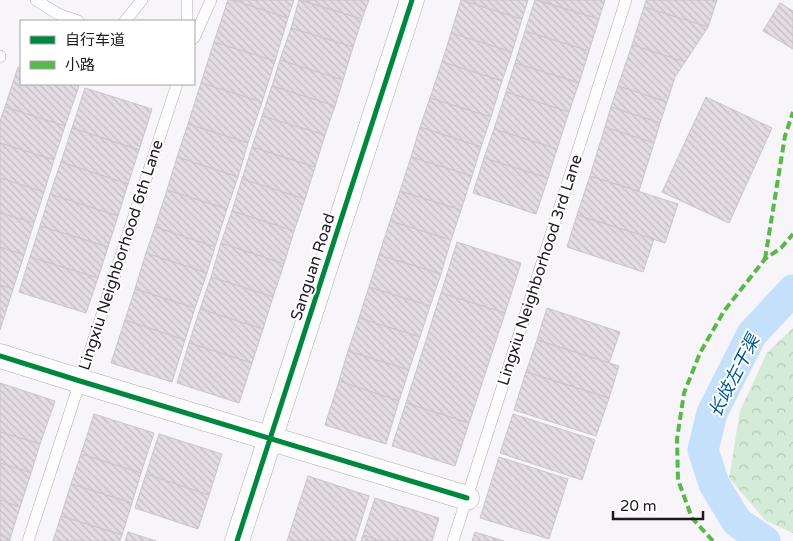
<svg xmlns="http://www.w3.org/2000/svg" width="793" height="541" font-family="'Varela Round','Noto Sans SC',sans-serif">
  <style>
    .forest { fill: url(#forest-crowns) }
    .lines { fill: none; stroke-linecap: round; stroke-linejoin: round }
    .canal { stroke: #c5e0fb; stroke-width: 31 }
    .building { fill: url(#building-back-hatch); stroke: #cbc4cb }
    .service-casing { stroke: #afabb3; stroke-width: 12 }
    .minor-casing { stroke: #afabb3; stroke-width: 25 }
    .service { stroke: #fefdfe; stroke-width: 11 }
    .minor { stroke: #fefdfe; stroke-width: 24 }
    .quiet { stroke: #58b947; stroke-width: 4; stroke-dasharray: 8 4; stroke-linecap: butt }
    .cycleway-casing { stroke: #fff; stroke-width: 8 }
    .cycleway { stroke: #00873e; stroke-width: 5 }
    .labels { text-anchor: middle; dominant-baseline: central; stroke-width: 4; stroke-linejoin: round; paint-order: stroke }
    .street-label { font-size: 16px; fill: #1e1823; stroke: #fff }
    .water-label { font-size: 18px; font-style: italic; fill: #00588d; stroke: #fff }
  </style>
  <defs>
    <pattern id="forest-crowns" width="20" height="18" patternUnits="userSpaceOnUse" patternTransform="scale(1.25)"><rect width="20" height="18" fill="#d3ebd7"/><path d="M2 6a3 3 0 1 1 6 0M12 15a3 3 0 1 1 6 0" fill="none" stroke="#b5c9b8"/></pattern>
    <pattern id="building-back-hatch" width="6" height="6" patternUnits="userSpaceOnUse" patternTransform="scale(1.25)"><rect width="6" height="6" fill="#e3dce3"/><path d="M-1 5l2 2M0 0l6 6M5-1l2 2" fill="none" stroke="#c2bcc2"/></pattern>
  </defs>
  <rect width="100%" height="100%" fill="#f7f4fa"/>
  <path class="forest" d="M 793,328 L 793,533 L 766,521 L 729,478 L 740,411 L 767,353 Z"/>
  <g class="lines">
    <path class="canal" d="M 765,541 L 737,522 L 714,484 L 703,450 L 712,413 L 752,334 L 793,290"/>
  </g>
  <g class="building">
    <path d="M 228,0 L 233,0 L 288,18 L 275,61 L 214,42 Z"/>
    <path d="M 233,0 L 294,0 L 288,18 Z"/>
    <path d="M 299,0 L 362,19 L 353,47 L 291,28 Z"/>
    <path d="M 301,0 L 369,0 L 362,19 Z"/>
    <path d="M 461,0 L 522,19 L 512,52 L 451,33 Z"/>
    <path d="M 462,0 L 528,0 L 522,19 Z"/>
    <path d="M 535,0 L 599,19 L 589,51 L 525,31 Z"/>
    <path d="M 538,0 L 605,0 L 599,19 Z"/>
    <path d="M 646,0 L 717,0 L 708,27 L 644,7 Z"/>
    <path d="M 780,3 L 793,11 L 793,49 L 763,31 Z"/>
    <path d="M 644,7 L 708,27 L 685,62 L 632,45 Z"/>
    <path d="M 291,28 L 353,47 L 343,80 L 280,60 Z"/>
    <path d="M 525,31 L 589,51 L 579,83 L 515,63 Z"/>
    <path d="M 451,33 L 512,52 L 502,81 L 442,62 Z"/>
    <path d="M 214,42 L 275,61 L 262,102 L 201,83 Z"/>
    <path d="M 632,45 L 685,62 L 675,77 L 667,102 L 618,86 Z"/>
    <path d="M 280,60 L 343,80 L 335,106 L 272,86 Z"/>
    <path d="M 442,62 L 502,81 L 491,117 L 430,98 Z"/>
    <path d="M 515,63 L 579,83 L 569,112 L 506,92 Z"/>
    <path d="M 18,67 L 21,68 L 21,84 L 72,84 L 79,86 L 65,126 L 5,107 Z"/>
    <path d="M 201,83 L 262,102 L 248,143 L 188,124 Z"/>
    <path d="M 272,86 L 335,106 L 325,135 L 262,116 Z"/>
    <path d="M 618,86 L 667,102 L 660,123 L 611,107 Z"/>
    <path d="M 85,88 L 152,109 L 139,150 L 72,128 Z"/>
    <path d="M 506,92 L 569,112 L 557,149 L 494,129 Z"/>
    <path d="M 706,97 L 772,128 L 729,223 L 662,192 Z"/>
    <path d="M 430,98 L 491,117 L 481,147 L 420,127 Z"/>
    <path d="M 5,107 L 65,126 L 54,160 L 0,143 L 0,121 Z"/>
    <path d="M 611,107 L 660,123 L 654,143 L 605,127 Z"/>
    <path d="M 262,116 L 325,135 L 315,167 L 252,147 Z"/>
    <path d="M 188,124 L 248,143 L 238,177 L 177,157 Z"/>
    <path d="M 420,127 L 481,147 L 472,176 L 411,157 Z"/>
    <path d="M 605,127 L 654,143 L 639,191 L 590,176 Z"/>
    <path d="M 72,128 L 139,150 L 128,184 L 61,162 Z"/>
    <path d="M 494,129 L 557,149 L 548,178 L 484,158 Z"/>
    <path d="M 0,143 L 54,160 L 44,192 L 0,178 Z"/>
    <path d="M 252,147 L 315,167 L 305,199 L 242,179 Z"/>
    <path d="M 177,157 L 238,177 L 227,209 L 167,190 Z"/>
    <path d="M 411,157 L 472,176 L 461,210 L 400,191 Z"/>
    <path d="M 484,158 L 548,178 L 536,214 L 473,193 Z"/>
    <path d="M 61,162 L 128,184 L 118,216 L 50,194 Z"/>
    <path d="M 590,176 L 678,204 L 665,243 L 577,215 Z"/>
    <path d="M 0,178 L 44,192 L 34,223 L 0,213 Z"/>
    <path d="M 242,179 L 305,199 L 294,231 L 232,211 Z"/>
    <path d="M 167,190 L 227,209 L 215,247 L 155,227 Z"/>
    <path d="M 400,191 L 461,210 L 451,240 L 390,221 Z"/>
    <path d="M 50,194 L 118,216 L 108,247 L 40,226 Z"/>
    <path d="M 232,211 L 294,231 L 284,264 L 221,243 Z"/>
    <path d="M 0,213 L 34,223 L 24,255 L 0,247 Z"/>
    <path d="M 577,215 L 654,239 L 643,272 L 567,247 Z"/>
    <path d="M 390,221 L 451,240 L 441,274 L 379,255 Z"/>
    <path d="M 40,226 L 108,247 L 98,278 L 30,257 Z"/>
    <path d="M 155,227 L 215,247 L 207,273 L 146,253 Z"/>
    <path d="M 457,242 L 521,263 L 505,313 L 441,293 Z"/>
    <path d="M 221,243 L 284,264 L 273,297 L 211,277 Z"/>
    <path d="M 0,247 L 24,255 L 13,289 L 0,285 Z"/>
    <path d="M 146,253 L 207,273 L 195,308 L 135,289 Z"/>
    <path d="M 379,255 L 441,274 L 430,306 L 369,287 Z"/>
    <path d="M 30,257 L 98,278 L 86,313 L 19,292 Z"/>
    <path d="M 211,277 L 273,297 L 263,329 L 200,309 Z"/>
    <path d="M 0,285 L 13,289 L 0,330 Z"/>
    <path d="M 369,287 L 430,306 L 420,337 L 359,318 Z"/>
    <path d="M 135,289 L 195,308 L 185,340 L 125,320 Z"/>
    <path d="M 441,293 L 505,313 L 469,423 L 406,403 Z"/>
    <path d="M 547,308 L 620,332 L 609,363 L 537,340 Z"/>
    <path d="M 200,309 L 263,329 L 252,363 L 189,343 Z"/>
    <path d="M 359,318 L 420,337 L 409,370 L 348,351 Z"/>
    <path d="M 125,320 L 185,340 L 172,382 L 111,363 Z"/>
    <path d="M 537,340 L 619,366 L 609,398 L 526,372 Z"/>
    <path d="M 189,343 L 252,363 L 239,403 L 177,383 Z"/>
    <path d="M 348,351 L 409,370 L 399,401 L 339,381 Z"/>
    <path d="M 526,372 L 609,398 L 596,436 L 514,410 Z"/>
    <path d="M 339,381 L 399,401 L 386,444 L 325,425 Z"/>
    <path d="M 0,383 L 55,401 L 40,444 L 0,432 Z"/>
    <path d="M 406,403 L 469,423 L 455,466 L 392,446 Z"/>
    <path d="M 94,414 L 154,433 L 141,473 L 81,454 Z"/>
    <path d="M 513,414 L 595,440 L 582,480 L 500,453 Z"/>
    <path d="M 0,432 L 40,444 L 31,473 L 0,463 Z"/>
    <path d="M 159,434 L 222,454 L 209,495 L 146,474 Z"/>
    <path d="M 81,454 L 141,473 L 132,503 L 71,484 Z"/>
    <path d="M 499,457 L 568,479 L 549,539 L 480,518 Z"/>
    <path d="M 0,463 L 31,473 L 20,507 L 0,500 Z"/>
    <path d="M 146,474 L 209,495 L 198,529 L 135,508 Z"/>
    <path d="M 308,476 L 369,496 L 355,541 L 287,541 Z"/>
    <path d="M 71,484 L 132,503 L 122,535 L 61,516 Z"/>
    <path d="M 375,498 L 439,518 L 432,541 L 381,541 L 363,535 Z"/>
    <path d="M 0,500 L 20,507 L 10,539 L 0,535 Z"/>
    <path d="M 61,516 L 122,535 L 120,541 L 53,541 Z"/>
    <path d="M 128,532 L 156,541 L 125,541 Z"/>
    <path d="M 475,532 L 504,541 L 472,541 Z"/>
    <path d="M 0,535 L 10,539 L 10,541 L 0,541 Z"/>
    <path d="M 363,535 L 381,541 L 361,541 Z"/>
  </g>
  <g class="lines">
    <g class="service-casing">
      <g id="service">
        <path d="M 36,0 L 58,14 L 78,21"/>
        <path d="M 125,21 L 142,0"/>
        <path d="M 187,21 L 187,0"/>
        <path d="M 194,38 L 211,0"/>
        <path d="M 0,57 L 0,56"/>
        <path d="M 28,541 L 177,84"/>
        <path d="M 453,541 L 626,0"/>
      </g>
    </g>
    <g class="minor-casing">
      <g id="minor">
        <path d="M 0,356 L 80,381 L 467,498"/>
        <path d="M 237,541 L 412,0"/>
      </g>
    </g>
    <use href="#service" class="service"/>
    <use href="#minor" class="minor"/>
    <g class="quiet">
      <path d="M 765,259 L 785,136 L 793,112"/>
      <path d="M 713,541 L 692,518 L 678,480 L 677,439 L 684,393 L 700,353 L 724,311 L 765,259 L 781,248 L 793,234"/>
    </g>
    <g class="cycleway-casing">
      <g id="cycleway">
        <path d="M 0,356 L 80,381 L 467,498"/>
        <path d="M 237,541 L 412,0"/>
      </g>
    </g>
    <use href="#cycleway" class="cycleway"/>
  </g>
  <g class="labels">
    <g class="street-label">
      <text transform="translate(121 255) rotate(-72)">Lingxiu Neighborhood 6th Lane</text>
      <text transform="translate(313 267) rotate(-72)">Sanguan Road</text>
      <text transform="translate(540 270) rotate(-72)">Lingxiu Neighborhood 3rd Lane</text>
    </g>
    <g class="water-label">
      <text transform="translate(734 376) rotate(-63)">长歧左干渠</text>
    </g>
  </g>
  <rect x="20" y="20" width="175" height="65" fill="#ffffff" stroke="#a5a3a7"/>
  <rect x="30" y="36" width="25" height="8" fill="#00873e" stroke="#a5a3a7"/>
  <text x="65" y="45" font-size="15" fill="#1e1823">自行车道</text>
  <rect x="30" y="61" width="25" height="8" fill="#58b947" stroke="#a5a3a7"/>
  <text x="65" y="70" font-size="15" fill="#1e1823">小路</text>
  <path d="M613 511v8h90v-8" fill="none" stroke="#1e1823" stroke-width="2.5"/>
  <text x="620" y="511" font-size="15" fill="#1e1823" stroke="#ffffff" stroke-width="4" paint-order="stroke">20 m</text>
</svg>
